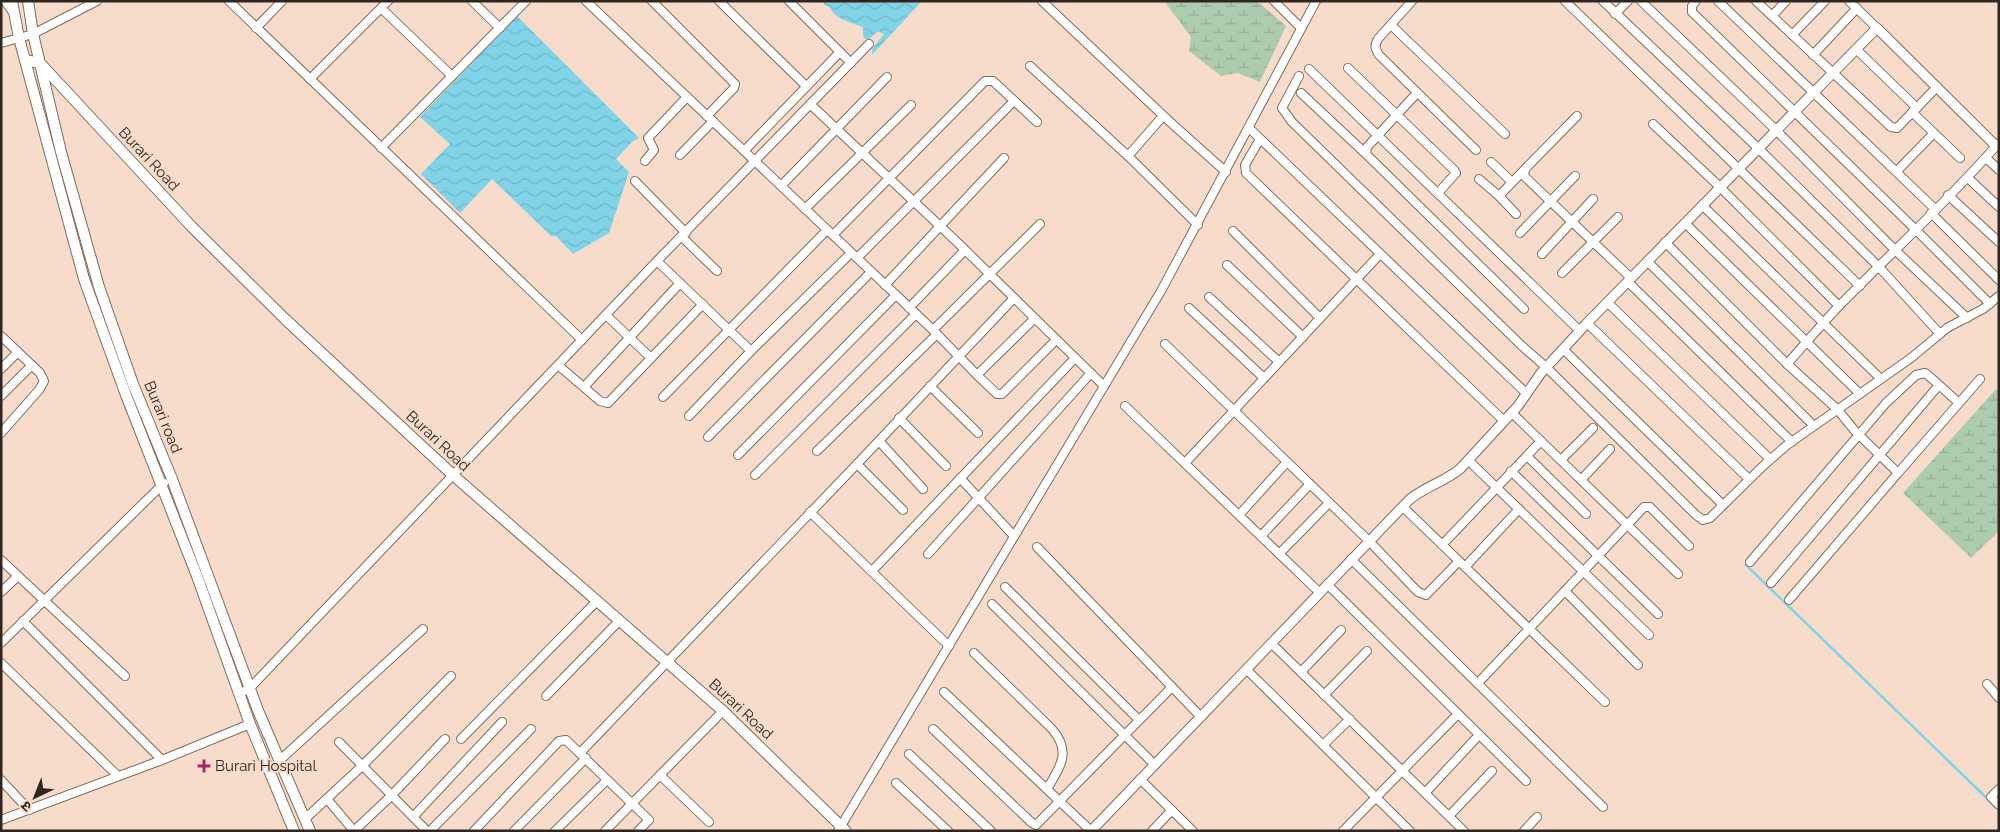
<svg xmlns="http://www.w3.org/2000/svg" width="2000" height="832" font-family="Raleway,'Noto Sans Devanagari',sans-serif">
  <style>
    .wetland { fill: url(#wetland-marsh) }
    .water { fill: url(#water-waves) }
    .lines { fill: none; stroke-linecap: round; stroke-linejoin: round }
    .stream { stroke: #81d4e7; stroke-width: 2.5 }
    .minor-casing { stroke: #836b5c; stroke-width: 10 }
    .tertiary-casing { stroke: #836b5c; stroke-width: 11 }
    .secondary-casing { stroke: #836b5c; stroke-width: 12 }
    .minor { stroke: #fff; stroke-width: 8 }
    .tertiary { stroke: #fff; stroke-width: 9 }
    .secondary { stroke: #fff; stroke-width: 10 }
    .poi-dot { fill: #ae2361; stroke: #f7dccb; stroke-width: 2 }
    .labels { text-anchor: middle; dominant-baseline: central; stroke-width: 4; stroke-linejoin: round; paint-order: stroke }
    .street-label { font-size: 15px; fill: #30261f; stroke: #f7dccb }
    .poi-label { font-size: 15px; fill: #30261f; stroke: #f7dccb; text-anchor: start }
  </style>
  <defs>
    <pattern id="wetland-marsh" width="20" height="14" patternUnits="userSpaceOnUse" patternTransform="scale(1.25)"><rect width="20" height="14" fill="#adcbad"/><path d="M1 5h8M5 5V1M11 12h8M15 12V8" fill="none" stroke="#95ae94"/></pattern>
    <pattern id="water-waves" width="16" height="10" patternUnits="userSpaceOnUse" patternTransform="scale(1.25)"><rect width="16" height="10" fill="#81d4e7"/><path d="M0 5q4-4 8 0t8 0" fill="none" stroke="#70b6c6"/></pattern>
  </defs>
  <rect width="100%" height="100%" fill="#f7dccb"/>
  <g class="wetland">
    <path d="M 1164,1 L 1257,1 L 1286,26 L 1260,82 L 1238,73 L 1221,76 L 1189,51 L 1191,37 Z"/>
    <path d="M 1996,389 L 1999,393 L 1999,531 L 1971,558 L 1903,493 Z"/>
  </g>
  <g class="water">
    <path d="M 822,1 L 922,1 L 872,55 L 872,49 L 884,34 L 878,31 L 867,41 L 863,36 L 863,27 C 852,23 834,19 830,7 L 825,5 Z"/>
    <path d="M 517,16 L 639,138 L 632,142 L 616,159 L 629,172 L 609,233 L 573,254 L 556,236 L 551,236 L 492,179 L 460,213 L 421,174 L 450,144 L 420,117 Z"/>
  </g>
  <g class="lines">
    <path class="stream" d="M 1746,565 L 1999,810"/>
    <g class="minor-casing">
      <g id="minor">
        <path d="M 5,1 L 14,14"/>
        <path d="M 229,1 L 582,340"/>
        <path d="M 472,1 L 500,28"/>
        <path d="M 586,1 L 933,330 L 977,375 L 1034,319"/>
        <path d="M 652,1 L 735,84 L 734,88 L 707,116"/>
        <path d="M 719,1 L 806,86"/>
        <path d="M 789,1 L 851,63"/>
        <path d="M 1042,1 L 1169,121 L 1226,172"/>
        <path d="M 1274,1 L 1301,28"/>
        <path d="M 1412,1 L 1378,39 C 1374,46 1375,48 1379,55 L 1476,150"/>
        <path d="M 1565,1 L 1860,286"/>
        <path d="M 1603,1 L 1759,149 L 1879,267 L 1940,334"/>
        <path d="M 1641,1 L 1777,131 L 1895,250 L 1967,318"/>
        <path d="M 1696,1 L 1692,6 L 1692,12 L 1915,229 L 1990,304"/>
        <path d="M 1718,1 L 1935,209"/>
        <path d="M 1756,1 L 1891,127 L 1897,128 L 1937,87"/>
        <path d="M 1849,1 L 1877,28"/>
        <path d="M 381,8 L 452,76"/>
        <path d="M 1615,14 L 1628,1"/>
        <path d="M 1772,16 L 1786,1"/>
        <path d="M 1391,25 L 1505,134"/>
        <path d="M 256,28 L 282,1"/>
        <path d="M 1792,35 L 1825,1"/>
        <path d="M 1,43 L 33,34 L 97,1"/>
        <path d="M 1856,49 L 1917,108"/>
        <path d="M 1813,55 L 1857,8"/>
        <path d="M 1030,66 L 1128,156 L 1198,225"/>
        <path d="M 1348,68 L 1454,170 L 1456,173 L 1438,193"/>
        <path d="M 1309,69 L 1580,331"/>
        <path d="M 1299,76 L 1282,108 L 1292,122 L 1522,346 L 1546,367 L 1696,515 L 1703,520 L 1710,518 L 1763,466 L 1787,445 L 1911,358 L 1947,328 L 1983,309 L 1999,296"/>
        <path d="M 310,79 L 388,1"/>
        <path d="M 1301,93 L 1366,154"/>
        <path d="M 1417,93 L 1367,147 L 1366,154 L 1524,309"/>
        <path d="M 810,104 L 957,242 L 1104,386"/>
        <path d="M 1912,112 L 1960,158"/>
        <path d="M 1577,116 L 1526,168 L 1524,173 L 1525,177 L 1631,278"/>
        <path d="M 1653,124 L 1720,187 L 1839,306"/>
        <path d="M 1249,128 L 1527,394"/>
        <path d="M 1260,139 L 1245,165 L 1246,173 L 1504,421"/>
        <path d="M 381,148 L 526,1"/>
        <path d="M 744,151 L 840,52"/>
        <path d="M 680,155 L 713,121"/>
        <path d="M 1128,156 L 1163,116"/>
        <path d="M 1986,158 L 1999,170"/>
        <path d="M 645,161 L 654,150 L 648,138 L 687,97"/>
        <path d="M 1491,162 L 1512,182"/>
        <path d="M 1897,171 L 1934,133"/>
        <path d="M 1968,178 L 1999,207"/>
        <path d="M 1479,179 L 1499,196"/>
        <path d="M 635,181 L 686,233"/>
        <path d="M 781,186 L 887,77"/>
        <path d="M 1948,195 L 1999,242"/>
        <path d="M 1702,205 L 1881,379"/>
        <path d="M 805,209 L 911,105"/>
        <path d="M 1931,213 L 1999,280"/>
        <path d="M 1516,214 L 1499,196 L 1526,168"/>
        <path d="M 1685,223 L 1860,394"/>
        <path d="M 1233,231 L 1320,318"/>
        <path d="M 1520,233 L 1575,176"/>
        <path d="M 833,235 L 985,81 L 993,81 L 1037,122"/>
        <path d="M 682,237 L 717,271"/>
        <path d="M 1665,242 L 1787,364 L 1837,409 L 1855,431 L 1898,473 L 1789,600"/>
        <path d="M 1542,254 L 1593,199"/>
        <path d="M 857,258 L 1014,101"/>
        <path d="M 657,261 L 751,351"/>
        <path d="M 1647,261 L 1814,426"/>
        <path d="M 1227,265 L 1303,337"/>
        <path d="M 1562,273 L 1618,217"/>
        <path d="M 1628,282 L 1792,442"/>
        <path d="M 885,285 L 1004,158"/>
        <path d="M 1209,297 L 1279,362"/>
        <path d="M 1608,303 L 1770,459"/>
        <path d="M 909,308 L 965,250"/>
        <path d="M 1189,308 L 1264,378"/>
        <path d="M 606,315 L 651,358"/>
        <path d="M 1587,323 L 1749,479"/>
        <path d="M 933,330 L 1040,224"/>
        <path d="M 1,336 L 40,373 L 44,381 L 39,390 L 1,433"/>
        <path d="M 1165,344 L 1369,541 L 1418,592 L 1426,595 L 1429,592 L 1459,561"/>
        <path d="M 1563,349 L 1723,505"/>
        <path d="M 1787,364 C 1804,345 1821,325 1838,307 C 1891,253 1947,202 1996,146"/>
        <path d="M 559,366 L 600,401 L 608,403 L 703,304"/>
        <path d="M 1,369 L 18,352"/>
        <path d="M 977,375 L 997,394 L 1002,394 L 1056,340"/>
        <path d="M 930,386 L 978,433"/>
        <path d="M 584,387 L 680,283"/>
        <path d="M 1,396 L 32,365"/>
        <path d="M 663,397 L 827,230"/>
        <path d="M 1125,406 L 1319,592"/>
        <path d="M 1512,413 L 1678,574"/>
        <path d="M 689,416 L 751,351 L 851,253"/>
        <path d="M 899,418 L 946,466"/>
        <path d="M 708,437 L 871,272"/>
        <path d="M 879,441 L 923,489"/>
        <path d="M 817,451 L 937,334"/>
        <path d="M 738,455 L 896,295"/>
        <path d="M 1527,456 L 1586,514"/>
        <path d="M 1468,460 L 1649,635"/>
        <path d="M 1561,460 L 1593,428"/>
        <path d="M 1185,463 L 1380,254"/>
        <path d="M 857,464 L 903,510"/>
        <path d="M 1511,471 L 1658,614"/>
        <path d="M 1898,473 L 1980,379"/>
        <path d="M 755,475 L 916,314"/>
        <path d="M 960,478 L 1014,536"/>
        <path d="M 1581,480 L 1610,449"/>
        <path d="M 1403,507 L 1605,702"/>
        <path d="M 810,512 L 949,646"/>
        <path d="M 1239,515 L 1287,462"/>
        <path d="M 1261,536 L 1310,484"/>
        <path d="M 1442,545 L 1541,441"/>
        <path d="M 1037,547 L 1201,717"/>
        <path d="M 928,554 L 1091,373"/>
        <path d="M 1279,554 L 1329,503"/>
        <path d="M 1351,559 L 1603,807"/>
        <path d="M 1,560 L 125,676"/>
        <path d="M 1750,562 L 1886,403 L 1916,375 L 1925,373 L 1929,376 L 1959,403"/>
        <path d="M 1465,567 L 1519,509"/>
        <path d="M 872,571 L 1075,358"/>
        <path d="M 1771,583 L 1939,385"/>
        <path d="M 1327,584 L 1526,781"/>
        <path d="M 1005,587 L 1139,720"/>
        <path d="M 1565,591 L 1638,665"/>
        <path d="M 1,592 L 18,576"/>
        <path d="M 992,604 L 1155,765"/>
        <path d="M 23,621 L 162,760"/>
        <path d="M 1,643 L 164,483"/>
        <path d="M 1271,643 L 1464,831"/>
        <path d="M 974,653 L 1052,729 C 1072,752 1060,767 1047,789"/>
        <path d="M 1,663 L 118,776"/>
        <path d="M 1246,669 L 1410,831"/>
        <path d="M 1301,672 L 1341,630"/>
        <path d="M 1478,683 L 1644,507 L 1650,507 L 1689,546"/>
        <path d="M 1987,684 L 1999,698"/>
        <path d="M 944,692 L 1091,831"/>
        <path d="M 239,694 L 250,688 L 657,261 L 869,44"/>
        <path d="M 1324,695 L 1367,651"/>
        <path d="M 546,696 L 619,621"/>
        <path d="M 933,729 L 1032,823 L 1036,825 L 1172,687"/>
        <path d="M 461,739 L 596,602"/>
        <path d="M 339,742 L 427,831"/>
        <path d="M 1323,745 L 1350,719"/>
        <path d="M 580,753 L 857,464 L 1014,298"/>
        <path d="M 909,754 L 991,831"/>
        <path d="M 279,761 L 423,629"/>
        <path d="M 660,775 L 709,822"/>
        <path d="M 1140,779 L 1193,831"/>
        <path d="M 1,780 L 29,810"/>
        <path d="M 896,783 L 948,831"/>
        <path d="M 1999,789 L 1991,797 L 1999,805"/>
        <path d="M 1425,793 L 1479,735"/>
        <path d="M 327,799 L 354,831"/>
        <path d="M 1449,816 L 1492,771"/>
        <path d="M 413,817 L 502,722"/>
        <path d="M 305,819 L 362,766 L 451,676"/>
        <path d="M 1,820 L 162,760 L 250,724"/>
        <path d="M 354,831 L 392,795 L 445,739"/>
        <path d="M 430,831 L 531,729"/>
        <path d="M 474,831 L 559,741 L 566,740 L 649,820 L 638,831"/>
        <path d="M 514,831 L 586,758"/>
        <path d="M 555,831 L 607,780"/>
        <path d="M 605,831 L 723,711"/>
        <path d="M 838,831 L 1161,291 L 1316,1"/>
        <path d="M 1152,831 L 1172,810"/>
        <path d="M 1343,831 L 1458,714"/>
        <path d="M 1524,831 L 1537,817"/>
      </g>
    </g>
    <g class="tertiary-casing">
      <path id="tertiary" d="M 1091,831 L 1409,500 C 1424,487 1444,482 1460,469 L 1518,406 L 1541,373 L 1587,323 L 1877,28 L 1996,146 L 1999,144"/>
    </g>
    <g class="secondary-casing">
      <g id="secondary">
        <path d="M 12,1 L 19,38 L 84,279 L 126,395 L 197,576 L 250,724 L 294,831"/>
        <path d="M 28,1 L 33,34 L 61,152 L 99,287 L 133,384 L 172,479 L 259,713 L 310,831"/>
        <path d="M 25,60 L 40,63 L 192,227 L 285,319 L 454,476 L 723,711 L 846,831"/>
      </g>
    </g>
    <use href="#minor" class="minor"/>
    <use href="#tertiary" class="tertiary"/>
    <use href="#secondary" class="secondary"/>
  </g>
  <path class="poi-dot" d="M201.5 758.5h5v5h5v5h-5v5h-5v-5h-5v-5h5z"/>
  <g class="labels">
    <g class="street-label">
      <text transform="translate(149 159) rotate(47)">Burari Road</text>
      <text transform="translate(163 417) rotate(68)">Burari road</text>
      <text transform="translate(438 441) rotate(43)">Burari Road</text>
      <text transform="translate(741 709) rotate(43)">Burari Road</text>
    </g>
    <g class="poi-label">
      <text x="215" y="766">Burari Hospital</text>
    </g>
  </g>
  <rect width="2000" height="832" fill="none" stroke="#30261f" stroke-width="5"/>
  <g transform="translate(35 797) rotate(223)" stroke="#f7dccb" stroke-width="4" paint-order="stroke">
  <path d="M0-4L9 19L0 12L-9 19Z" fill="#30261f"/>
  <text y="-8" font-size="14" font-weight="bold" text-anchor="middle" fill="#30261f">उ</text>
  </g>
</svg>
